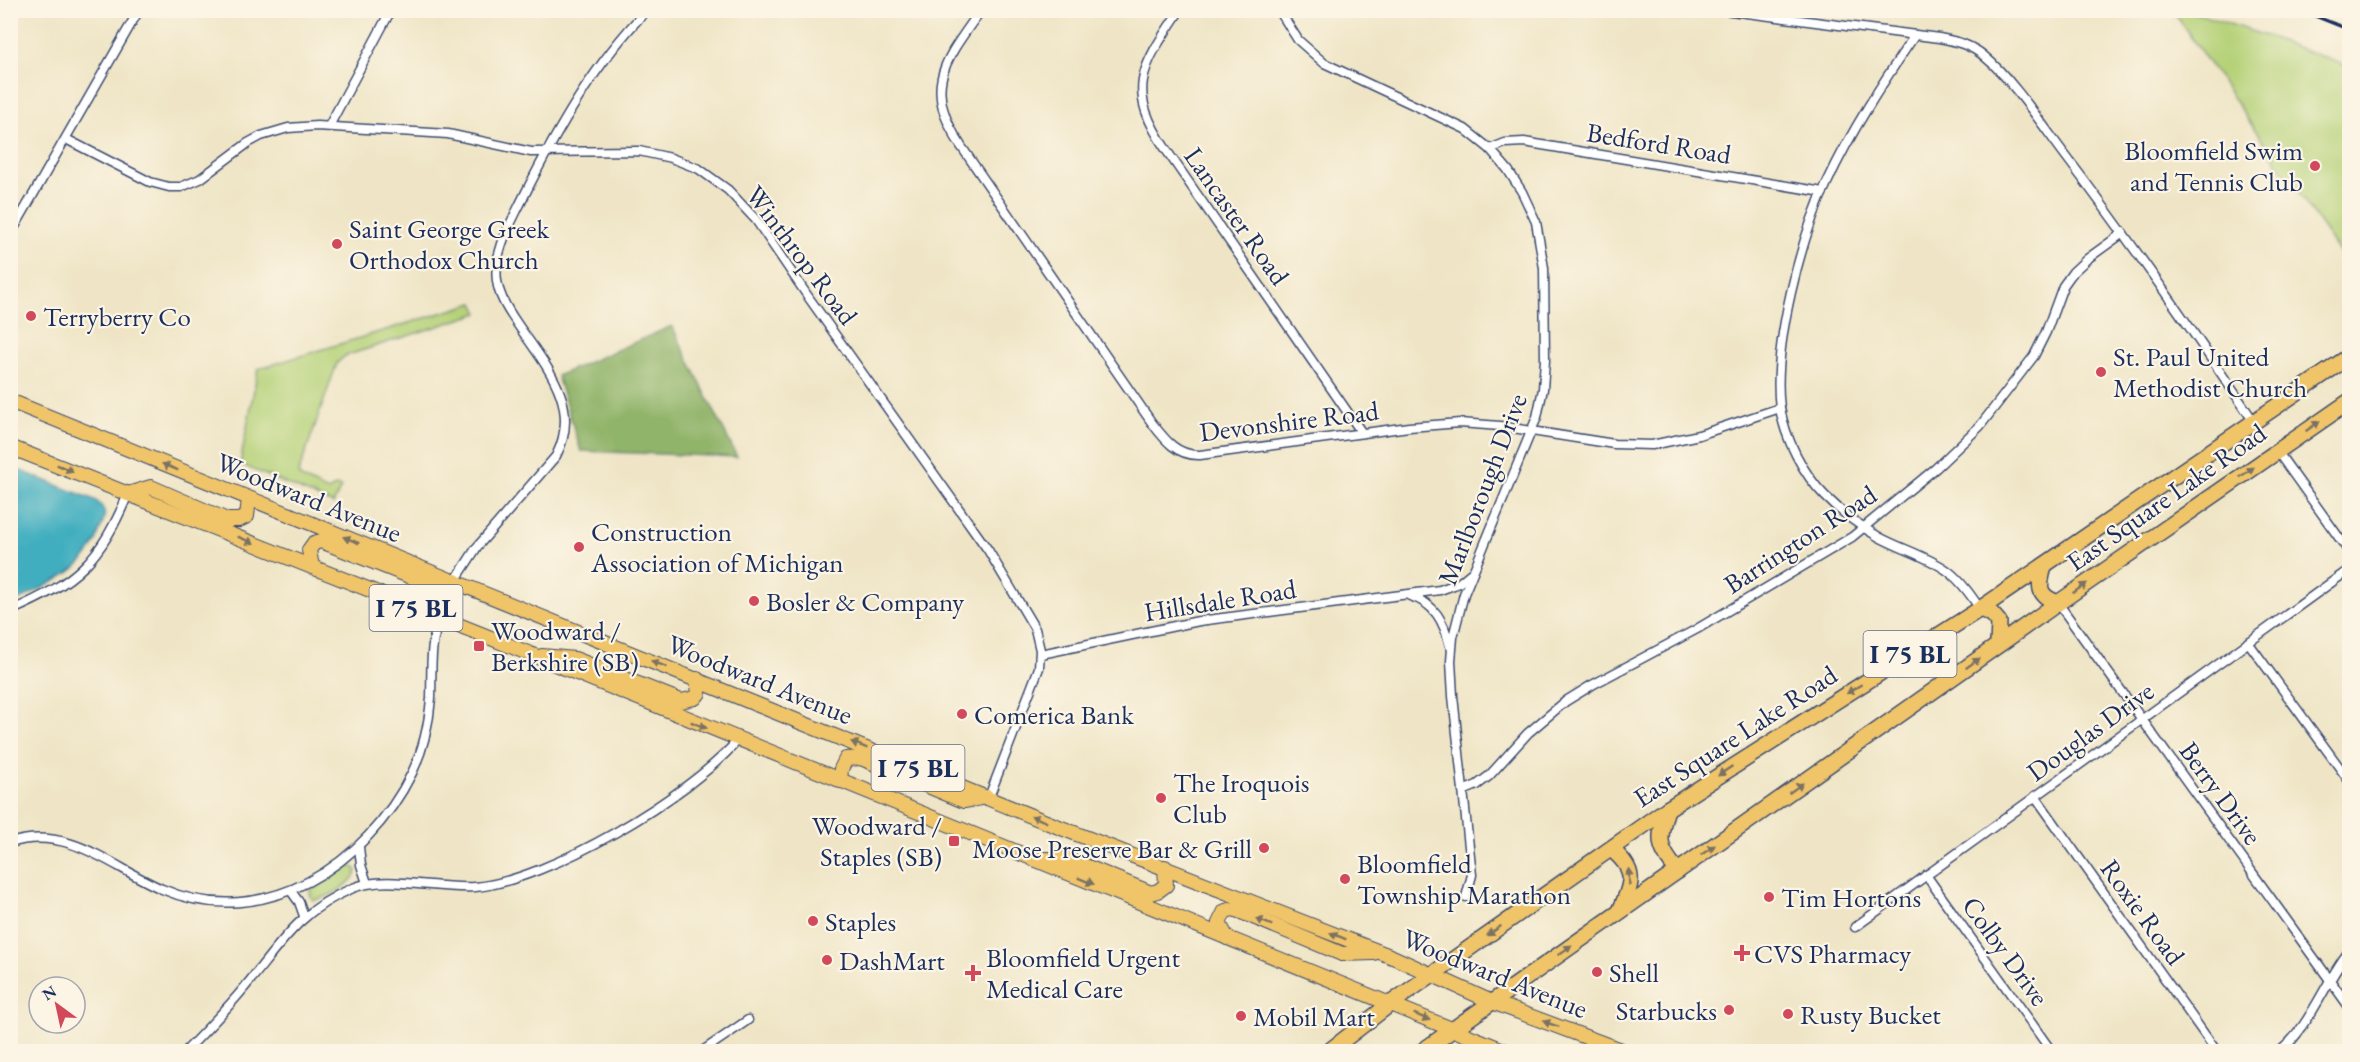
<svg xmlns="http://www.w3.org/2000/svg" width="2360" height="1062" font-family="'EB Garamond',serif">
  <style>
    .green { fill: #b6d279; stroke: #68806c; stroke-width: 1.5 }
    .forest { fill: #90b469; stroke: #567264; stroke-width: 1.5 }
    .water { fill: #41aebf; stroke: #2e6e8e; stroke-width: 1.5 }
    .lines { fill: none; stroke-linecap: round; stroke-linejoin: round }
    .street-casing { stroke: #3b4a6e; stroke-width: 11 }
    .primary-casing { stroke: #3b4a6e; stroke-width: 16 }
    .highway-casing { stroke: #3b4a6e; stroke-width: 18 }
    .street { stroke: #fff; stroke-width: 8 }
    .primary { stroke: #f0c469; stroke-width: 14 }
    .highway { stroke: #f0c469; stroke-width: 15 }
    .rail { stroke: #1b2f5e; stroke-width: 3 }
    .oneway { fill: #7b7263 }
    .poi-dot { fill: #d1495b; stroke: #fcf5e5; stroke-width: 2 }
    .labels { text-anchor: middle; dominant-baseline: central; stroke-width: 4.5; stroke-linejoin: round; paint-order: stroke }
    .shield { fill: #fcf5e5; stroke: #5e6a86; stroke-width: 1.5 }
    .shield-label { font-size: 26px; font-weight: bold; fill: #1b2f5e }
    .street-label { font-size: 27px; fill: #1b2f5e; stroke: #fcf5e5 }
    .poi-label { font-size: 27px; fill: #1b2f5e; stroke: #fcf5e5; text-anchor: start }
  </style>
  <rect width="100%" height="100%" fill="#fcf5e5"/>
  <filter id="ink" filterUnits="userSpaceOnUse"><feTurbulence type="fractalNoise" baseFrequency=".0167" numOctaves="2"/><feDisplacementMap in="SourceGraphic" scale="12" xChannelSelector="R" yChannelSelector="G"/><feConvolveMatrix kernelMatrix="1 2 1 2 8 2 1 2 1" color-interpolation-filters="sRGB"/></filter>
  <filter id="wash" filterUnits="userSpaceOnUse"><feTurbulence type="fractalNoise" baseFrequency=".008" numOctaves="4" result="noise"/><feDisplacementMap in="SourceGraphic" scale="24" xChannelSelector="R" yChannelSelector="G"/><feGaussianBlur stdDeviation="1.35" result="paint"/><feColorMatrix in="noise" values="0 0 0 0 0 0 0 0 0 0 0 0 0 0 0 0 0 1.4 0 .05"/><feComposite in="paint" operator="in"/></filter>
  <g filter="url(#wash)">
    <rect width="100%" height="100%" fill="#efe5c6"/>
    <g class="green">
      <path d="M 2173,11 L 2190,11 L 2275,39 L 2349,67 L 2349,266 Z"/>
      <path d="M 474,303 L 479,313 L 345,356 L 337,363 L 298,474 L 301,478 L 328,491 L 336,486 L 341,487 L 333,504 L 240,464 L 258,369 Z"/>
      <path d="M 350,865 L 357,870 C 354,884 327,899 313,900 L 311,898 L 310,890 L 314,887 Z"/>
    </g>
    <path class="forest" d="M 672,326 L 737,457 L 581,451 L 557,376 Z"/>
    <path class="water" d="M 11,467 L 95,500 C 110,511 104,518 99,533 C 86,575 44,584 11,605 Z"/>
  </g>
  <g filter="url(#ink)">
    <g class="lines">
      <g class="street-casing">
        <g id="street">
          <path d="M 981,10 C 944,62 922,86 961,146 L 1152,423 C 1165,440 1177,456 1200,455 L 1409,427 L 1460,423 L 1500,426 L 1614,444 L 1652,445 L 1699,435 L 1780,408"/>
          <path d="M 1180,10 C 1141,68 1125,89 1167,151 L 1362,433"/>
          <path d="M 1279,10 L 1298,40 L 1324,63 L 1465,129 L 1490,149 L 1508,170 L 1522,192 L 1536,222 L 1544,268 L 1545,360 L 1543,389 L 1537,417 L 1464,594 L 1453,637 L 1451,661 L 1453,696 L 1472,875 L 1466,897"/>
          <path d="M 1723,10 L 1939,38 C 1956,41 1971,45 1984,56 C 2012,79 2043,126 2065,155 C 2131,242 2193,331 2254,422"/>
          <path d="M 1915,35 C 1883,82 1851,131 1827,183 C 1801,237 1772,348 1780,408 C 1785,438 1803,474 1825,496 C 1840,511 1860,526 1879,537 C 1901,549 1927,556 1948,571 C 1961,581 1971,595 1980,609"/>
          <path d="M 329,126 L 391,10"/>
          <path d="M 66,139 L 150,182 L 169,187 L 181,187 L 200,179 L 248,143 L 261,136 L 288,128 L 317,126 L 448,134 L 531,152 L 639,151 L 671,158 L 699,169 L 728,190 L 756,220 L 809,298 L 988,550 L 1035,629 L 1040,650 L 1039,668 L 989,797"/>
          <path d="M 1490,149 L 1505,143 L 1524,142 L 1823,192"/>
          <path d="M 10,235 L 139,10"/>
          <path d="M 2277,451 L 2350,553"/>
          <path d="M 455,581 L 477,547 L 556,456 C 583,404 544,364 516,322 C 507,309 499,296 497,281 C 493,252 512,221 524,196 C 557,130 595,63 647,10"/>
          <path d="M 1410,596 C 1435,603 1444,622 1450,646"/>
          <path d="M 2058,603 L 2350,1008"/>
          <path d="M 10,611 C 77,582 100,561 128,494"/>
          <path d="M 2248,642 L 2350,782"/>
          <path d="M 1041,654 L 1199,621 L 1440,590 L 1459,583 L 1471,573"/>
          <path d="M 1463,791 L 1477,785 L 1489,776 L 1528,733 L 1566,701 L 1592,685 L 1697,629 L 1852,537 L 1936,468 L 1980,426 L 2034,356 L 2046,332 L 2063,286 L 2073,272 L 2087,259 L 2123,233"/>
          <path d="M 2035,796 L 2217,1052"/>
          <path d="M 10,843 C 68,824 113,868 162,889 C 264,933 367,864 412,773 C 423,750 429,724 431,698 C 432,670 429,645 440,618"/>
          <path d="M 359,847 L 361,865 L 367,883"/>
          <path d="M 1926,875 L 2052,1052"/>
          <path d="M 291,891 L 299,902 L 304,916"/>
          <path d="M 1855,927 L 2350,569"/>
          <path d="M 185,1052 C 205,1031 226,1010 244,988 C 280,945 298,911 353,888 C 385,874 438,890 475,887 C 548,881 690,796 738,740"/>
          <path d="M 701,1052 L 748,1020"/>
          <path d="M 2279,1052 C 2310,1028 2325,981 2350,950"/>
        </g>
      </g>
      <g class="primary-casing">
        <g id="primary">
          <path d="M 10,401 L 1046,822 L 1395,958 L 1492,1002 L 1626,1052"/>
          <path d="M 10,447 L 481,634 L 1508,1052"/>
          <path d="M 128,494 L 151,487 L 227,520 L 239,520 L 247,516 L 249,499"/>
          <path d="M 312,567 L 309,550 L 314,543 L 321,541 L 434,586 L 455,581"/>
          <path d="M 542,656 L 575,659 L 681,701 L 695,698 L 699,693 L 697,679"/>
          <path d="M 840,781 L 841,769 L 846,759 L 861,758 L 964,801 L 987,797"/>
          <path d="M 1040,859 L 1068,859 L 1151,893 L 1158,891 L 1166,885 L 1165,867"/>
          <path d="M 1227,938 L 1219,923 L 1225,911 L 1234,909 L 1342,954 L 1374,953"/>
        </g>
      </g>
      <g class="highway-casing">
        <g id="highway">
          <path d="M 2044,566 C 2039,586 2036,595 2058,603"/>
          <path d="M 1980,609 L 1992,614 L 1999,622 L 1998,645"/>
          <path d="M 1667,809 C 1658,838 1657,848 1678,871"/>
          <path d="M 1611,849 C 1637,870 1633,882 1620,911"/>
          <path d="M 1328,1052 L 1390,1004 L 1667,809 L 1980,609 L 2350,356"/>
          <path d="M 1421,1052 L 2058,603 L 2350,401"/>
        </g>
      </g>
      <use href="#street" class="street"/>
      <use href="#primary" class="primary"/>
      <use href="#highway" class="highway"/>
      <path class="rail" d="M 2300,10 L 2350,30"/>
    </g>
    <defs><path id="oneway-solid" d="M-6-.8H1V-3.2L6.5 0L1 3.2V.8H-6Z" transform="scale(1.5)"/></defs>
    <g class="oneway">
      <use href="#oneway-solid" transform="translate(2313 426) rotate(-35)"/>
      <use href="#oneway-solid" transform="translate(170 467) rotate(-158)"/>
      <use href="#oneway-solid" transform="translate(65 468) rotate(22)"/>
      <use href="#oneway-solid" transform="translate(2247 472) rotate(-35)"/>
      <use href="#oneway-solid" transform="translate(246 540) rotate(22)"/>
      <use href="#oneway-solid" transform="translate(351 540) rotate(-158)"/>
      <use href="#oneway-solid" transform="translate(2080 588) rotate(-35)"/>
      <use href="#oneway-solid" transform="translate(1973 663) rotate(-35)"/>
      <use href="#oneway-solid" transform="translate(659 664) rotate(-158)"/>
      <use href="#oneway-solid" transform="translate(1854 689) rotate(148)"/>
      <use href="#oneway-solid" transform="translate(699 725) rotate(22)"/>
      <use href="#oneway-solid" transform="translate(859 745) rotate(-158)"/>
      <use href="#oneway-solid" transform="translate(1725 771) rotate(146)"/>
      <use href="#oneway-solid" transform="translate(1796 788) rotate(-35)"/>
      <use href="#oneway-solid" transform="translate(1039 819) rotate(-157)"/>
      <use href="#oneway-solid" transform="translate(1708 850) rotate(-35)"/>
      <use href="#oneway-solid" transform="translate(1629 877) rotate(-93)"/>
      <use href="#oneway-solid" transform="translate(1086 881) rotate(22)"/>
      <use href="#oneway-solid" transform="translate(1264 922) rotate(-157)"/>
      <use href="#oneway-solid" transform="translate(1494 931) rotate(145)"/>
      <use href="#oneway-solid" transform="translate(1338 936) rotate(-158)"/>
      <use href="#oneway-solid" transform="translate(1565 950) rotate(-35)"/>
      <use href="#oneway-solid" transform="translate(1422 1017) rotate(22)"/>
      <use href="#oneway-solid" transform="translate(1551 1024) rotate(-161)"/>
    </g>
  </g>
  <g class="poi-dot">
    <circle cx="2315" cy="166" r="6"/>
    <circle cx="337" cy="244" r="6"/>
    <circle cx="31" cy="316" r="6"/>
    <circle cx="2101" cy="372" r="6"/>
    <circle cx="579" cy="547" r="6"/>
    <circle cx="754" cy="601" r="6"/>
    <rect x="473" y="640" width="12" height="12" rx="3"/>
    <circle cx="962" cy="714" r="6"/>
    <circle cx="1161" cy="798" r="6"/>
    <rect x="948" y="835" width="12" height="12" rx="3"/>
    <circle cx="1264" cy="848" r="6"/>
    <circle cx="1345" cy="879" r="6"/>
    <circle cx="1769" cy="897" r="6"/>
    <circle cx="813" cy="921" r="6"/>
    <path d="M1739 944h6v6h6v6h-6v6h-6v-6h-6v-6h6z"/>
    <circle cx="827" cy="960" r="6"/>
    <circle cx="1597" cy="972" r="6"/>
    <path d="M970 964h6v6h6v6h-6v6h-6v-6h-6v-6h6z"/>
    <circle cx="1729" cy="1010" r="6"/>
    <circle cx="1788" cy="1014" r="6"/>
    <circle cx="1241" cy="1016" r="6"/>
  </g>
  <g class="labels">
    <g class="shield">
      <rect x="369.5" y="585" width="93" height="46" rx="4.5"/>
      <rect x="1863.5" y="631" width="93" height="46" rx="4.5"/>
      <rect x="871.5" y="745" width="93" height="46" rx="4.5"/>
    </g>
    <g class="shield-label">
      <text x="416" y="608">I 75 BL</text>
      <text x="1910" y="654">I 75 BL</text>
      <text x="918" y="768">I 75 BL</text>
    </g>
    <g class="street-label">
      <text transform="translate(1659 143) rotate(9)">Bedford Road</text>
      <text transform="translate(1237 216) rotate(55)">Lancaster Road</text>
      <text transform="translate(802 255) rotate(53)">Winthrop Road</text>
      <text transform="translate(1289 421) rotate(-7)">Devonshire Road</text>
      <text transform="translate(1482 489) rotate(-69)">Marlborough Drive</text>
      <text transform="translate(309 497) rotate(22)">Woodward Avenue</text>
      <text transform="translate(2166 497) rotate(-35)">East Square Lake Road</text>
      <text transform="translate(1800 539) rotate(-33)">Barrington Road</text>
      <text transform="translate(1220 600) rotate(-9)">Hillsdale Road</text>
      <text transform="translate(760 679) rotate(22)">Woodward Avenue</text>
      <text transform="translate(2090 731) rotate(-36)">Douglas Drive</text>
      <text transform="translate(1735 736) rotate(-33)">East Square Lake Road</text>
      <text transform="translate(2221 793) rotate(54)">Berry Drive</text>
      <text transform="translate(2143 912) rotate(54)">Roxie Road</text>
      <text transform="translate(2006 951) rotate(54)">Colby Drive</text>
      <text transform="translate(1495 973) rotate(22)">Woodward Avenue</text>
    </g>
    <g class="poi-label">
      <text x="2303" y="150" text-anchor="end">Bloomfield Swim<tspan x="2303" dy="31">and Tennis Club</tspan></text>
      <text x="349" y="228">Saint George Greek<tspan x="349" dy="31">Orthodox Church</tspan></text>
      <text x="43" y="316">Terryberry Co</text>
      <text x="2113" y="356">St. Paul United<tspan x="2113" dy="31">Methodist Church</tspan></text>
      <text x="591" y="531">Construction<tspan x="591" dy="31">Association of Michigan</tspan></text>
      <text x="766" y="601">Bosler &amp; Company</text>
      <text x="491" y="630">Woodward /<tspan x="491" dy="31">Berkshire (SB)</tspan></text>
      <text x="974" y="714">Comerica Bank</text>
      <text x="1173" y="782">The Iroquois<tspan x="1173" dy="31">Club</tspan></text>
      <text x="942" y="825" text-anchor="end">Woodward /<tspan x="942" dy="31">Staples (SB)</tspan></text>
      <text x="1252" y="848" text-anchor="end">Moose Preserve Bar &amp; Grill</text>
      <text x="1357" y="863">Bloomfield<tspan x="1357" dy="31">Township Marathon</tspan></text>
      <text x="1781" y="897">Tim Hortons</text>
      <text x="825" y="921">Staples</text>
      <text x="1754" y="953">CVS Pharmacy</text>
      <text x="986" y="957">Bloomfield Urgent<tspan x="986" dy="31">Medical Care</tspan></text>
      <text x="839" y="960">DashMart</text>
      <text x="1609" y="972">Shell</text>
      <text x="1717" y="1010" text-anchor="end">Starbucks</text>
      <text x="1800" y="1014">Rusty Bucket</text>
      <text x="1253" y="1016">Mobil Mart</text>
    </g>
  </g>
  <rect width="2360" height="1062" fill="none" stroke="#fcf5e5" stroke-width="36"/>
  <g transform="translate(57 1005) rotate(327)"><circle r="28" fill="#fcf5e5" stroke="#a2a6af" stroke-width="1.5"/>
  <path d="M0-4.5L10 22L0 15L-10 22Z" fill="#d1495b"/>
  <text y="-9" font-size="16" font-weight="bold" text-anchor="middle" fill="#1b2f5e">N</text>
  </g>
</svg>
